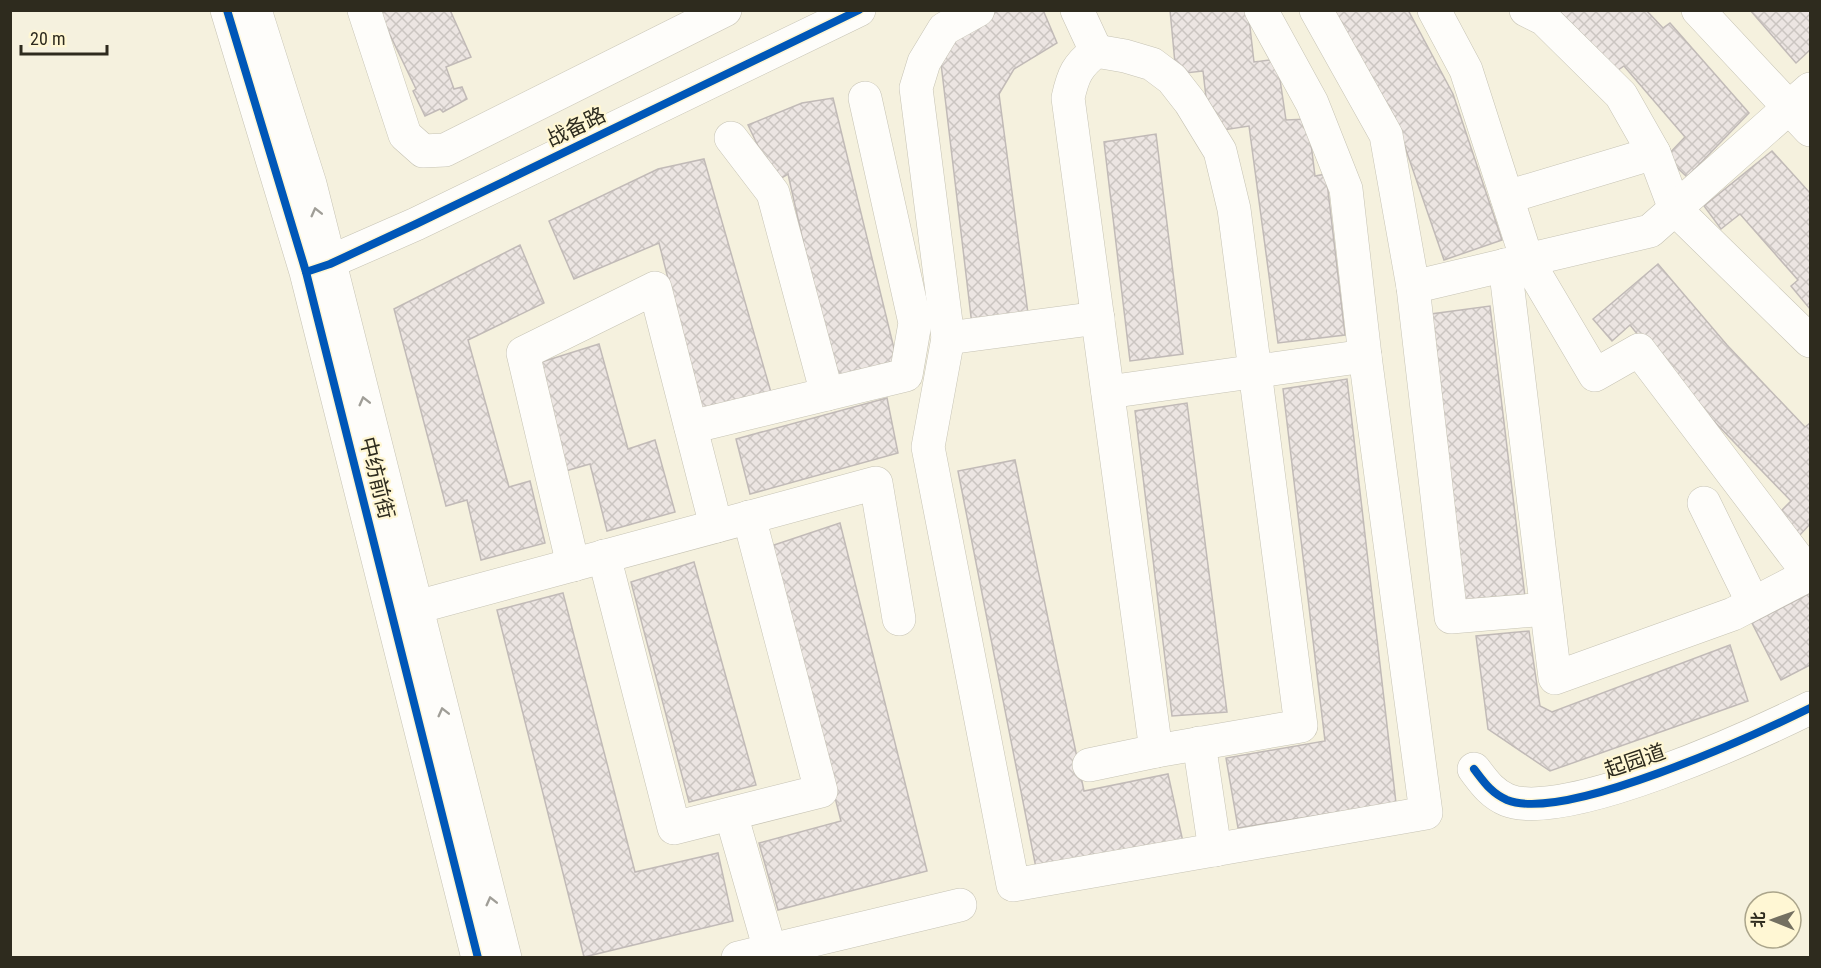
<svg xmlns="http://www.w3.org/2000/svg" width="1821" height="968" font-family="'Roboto Condensed','Noto Sans SC',sans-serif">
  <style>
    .building { fill: url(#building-cross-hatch); stroke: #c1bab7; stroke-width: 1.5 }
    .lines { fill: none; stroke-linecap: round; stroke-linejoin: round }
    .minor-casing { stroke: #c6c3b4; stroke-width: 34 }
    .minor { stroke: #fefdfa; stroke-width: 33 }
    .cycleway-casing { stroke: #fff7d4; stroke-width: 11 }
    .cycleway { stroke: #0057b8; stroke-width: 8 }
    .oneway { stroke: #a09e97 }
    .labels { text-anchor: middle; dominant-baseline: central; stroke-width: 4.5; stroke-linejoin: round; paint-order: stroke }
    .street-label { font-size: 21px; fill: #2e2b1e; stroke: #fff7d4 }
  </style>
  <defs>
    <pattern id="building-cross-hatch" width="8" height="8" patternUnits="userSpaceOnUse" patternTransform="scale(1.5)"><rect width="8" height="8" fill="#ece5e2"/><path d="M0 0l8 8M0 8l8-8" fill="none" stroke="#cbc5c1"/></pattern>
  </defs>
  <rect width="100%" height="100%" fill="#f5f1de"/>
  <g class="building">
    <path d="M 378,10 L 450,10 L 471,57 L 446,67 L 454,89 L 462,87 L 467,99 L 443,112 L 440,109 L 425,116 L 413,91 L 416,89 Z"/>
    <path d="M 994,10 L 1043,10 L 1057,43 L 1014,69 L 999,94 L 1029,321 L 972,325 L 940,55 L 955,31 Z"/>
    <path d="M 1170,10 L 1248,10 L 1254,62 L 1277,59 L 1286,120 L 1308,119 L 1315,176 L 1326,174 L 1345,335 L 1278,343 L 1249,126 L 1210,132 L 1203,71 L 1176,74 Z"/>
    <path d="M 1333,10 L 1408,10 L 1453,94 L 1502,240 L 1444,260 L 1395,118 Z"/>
    <path d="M 1557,10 L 1646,10 L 1663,28 L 1670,23 L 1749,113 L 1687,177 L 1666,157 L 1685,137 L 1624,66 L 1615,72 Z"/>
    <path d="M 1750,10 L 1810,10 L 1810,50 L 1796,63 Z"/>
    <path d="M 833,98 L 898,365 L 834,380 L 788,174 L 775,182 L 748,125 L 802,103 Z"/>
    <path d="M 1156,134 L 1183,354 L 1130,361 L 1104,142 Z"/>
    <path d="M 1772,151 L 1810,193 L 1810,309 L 1791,286 L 1798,280 L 1740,214 L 1721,229 L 1704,206 Z"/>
    <path d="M 704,159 L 772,396 L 702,413 L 659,243 L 574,279 L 549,221 L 658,169 Z"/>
    <path d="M 520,245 L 544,303 L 468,340 L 509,487 L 530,481 L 545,543 L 481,560 L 467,500 L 446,506 L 394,309 Z"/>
    <path d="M 1658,264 L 1727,345 L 1805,427 L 1810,423 L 1810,524 L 1799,536 L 1778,514 L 1791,501 L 1678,384 L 1630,325 L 1612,341 L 1593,319 Z"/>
    <path d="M 1490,306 L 1525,597 L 1464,601 L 1431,314 Z"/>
    <path d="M 599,344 L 628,449 L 655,440 L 675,512 L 607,531 L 590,464 L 562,472 L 535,364 Z"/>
    <path d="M 1347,379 L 1396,803 L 1238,828 L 1226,758 L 1325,741 L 1283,389 Z"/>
    <path d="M 887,398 L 898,453 L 750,494 L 736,439 Z"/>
    <path d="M 1187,403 L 1227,712 L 1172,716 L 1135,411 Z"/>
    <path d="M 1015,460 L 1084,791 L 1168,774 L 1183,842 L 1036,868 L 958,471 Z"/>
    <path d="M 840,523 L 927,871 L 778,910 L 759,843 L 841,821 L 771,546 Z"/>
    <path d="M 694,562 L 756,785 L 689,802 L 631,582 Z"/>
    <path d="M 563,593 L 635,872 L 718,853 L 733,921 L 584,957 L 497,610 Z"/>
    <path d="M 1810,593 L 1810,665 L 1781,680 L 1752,623 Z"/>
    <path d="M 1529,631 L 1540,706 L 1552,712 L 1730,645 L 1748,701 L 1550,771 L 1488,729 L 1476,636 Z"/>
  </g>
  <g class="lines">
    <g class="minor-casing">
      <g id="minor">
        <path d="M 227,10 L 306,272 L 478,958"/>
        <path d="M 255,10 L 310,184 L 505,958"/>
        <path d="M 364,10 L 405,135 L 423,151 L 445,150 L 725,10"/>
        <path d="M 978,10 L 944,29 L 924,62 L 916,88 L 948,338 L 928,447 L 1013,885 L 1426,813 L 1365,356 L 1346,189 L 1312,103 L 1261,10"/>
        <path d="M 1077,10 L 1096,51"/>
        <path d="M 1316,10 L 1386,135 L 1413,287 L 1451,617 L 1546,609"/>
        <path d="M 1434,10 L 1466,70 L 1527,260 L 1595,375 L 1639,350 L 1809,574"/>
        <path d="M 1526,10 L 1544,19 L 1621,95 L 1654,153"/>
        <path d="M 1698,10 L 1810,130"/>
        <path d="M 1096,51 L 1125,56 L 1152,64 L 1172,79 L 1190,102 L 1220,151 L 1234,209 L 1301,726 L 1156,751 L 1068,98 C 1073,75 1077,66 1096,51 Z"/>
        <path d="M 731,138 L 773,193 L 827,394"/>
        <path d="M 1507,197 L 1654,153 L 1675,209 L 1810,341"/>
        <path d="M 1505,265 L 1555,678 L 1733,614 L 1810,574"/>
        <path d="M 311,270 L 416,224 L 859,10"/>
        <path d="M 1413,287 L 1650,231 L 1810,89"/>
        <path d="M 948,338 L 1098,318"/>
        <path d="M 1108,392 L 1365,356"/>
        <path d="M 691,427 L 906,375 L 915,323 L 865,98"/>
        <path d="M 1704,503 L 1753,603"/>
        <path d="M 604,556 L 674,828 L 821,791 L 749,517"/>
        <path d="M 573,565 L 523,353 L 655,288 L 716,526"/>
        <path d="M 395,613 L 876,483 L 899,619"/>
        <path d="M 1199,743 L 1215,850"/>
        <path d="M 1089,765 L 1156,751"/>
        <path d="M 1474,769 C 1484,782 1491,793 1507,800 C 1564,823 1753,736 1810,708"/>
        <path d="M 731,814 L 770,950"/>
        <path d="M 738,958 L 960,905"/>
      </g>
    </g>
    <use href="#minor" class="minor"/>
    <g class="cycleway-casing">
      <g id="cycleway">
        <path d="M 227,10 L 306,272 L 478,958"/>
        <path d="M 306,272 L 330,264 L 416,224 L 859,10"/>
        <path d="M 1474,769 C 1484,782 1491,793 1507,800 C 1564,823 1753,736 1810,708"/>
      </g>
    </g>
    <use href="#cycleway" class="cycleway"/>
  </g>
  <defs><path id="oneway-chevron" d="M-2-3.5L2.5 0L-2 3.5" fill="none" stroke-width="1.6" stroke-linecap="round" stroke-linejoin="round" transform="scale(1.5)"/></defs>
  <g class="oneway">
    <use href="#oneway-chevron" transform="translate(316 212) rotate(-104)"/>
    <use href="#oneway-chevron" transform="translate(364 401) rotate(-104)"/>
    <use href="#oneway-chevron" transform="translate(443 712) rotate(-104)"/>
    <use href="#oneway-chevron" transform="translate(491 901) rotate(-104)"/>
  </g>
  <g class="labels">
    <g class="street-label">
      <text transform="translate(576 127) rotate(-26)">战备路</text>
      <text transform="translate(377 478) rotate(76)">中纺前街</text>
      <text transform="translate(1635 761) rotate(-19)">起园道</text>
    </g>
  </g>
  <rect width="1821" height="968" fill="none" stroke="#2e2b1e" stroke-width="24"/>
  <g transform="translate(1773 920) rotate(271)"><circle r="28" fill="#fff7d4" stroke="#aba58b" stroke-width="1.5"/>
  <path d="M0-4.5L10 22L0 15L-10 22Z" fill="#747061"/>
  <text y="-9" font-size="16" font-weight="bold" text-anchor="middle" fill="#2e2b1e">北</text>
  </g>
  <path d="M21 45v9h86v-9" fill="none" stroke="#2e2b1e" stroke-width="3"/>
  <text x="30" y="45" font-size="18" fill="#2e2b1e" stroke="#fff7d4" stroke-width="4.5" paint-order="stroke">20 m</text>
</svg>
